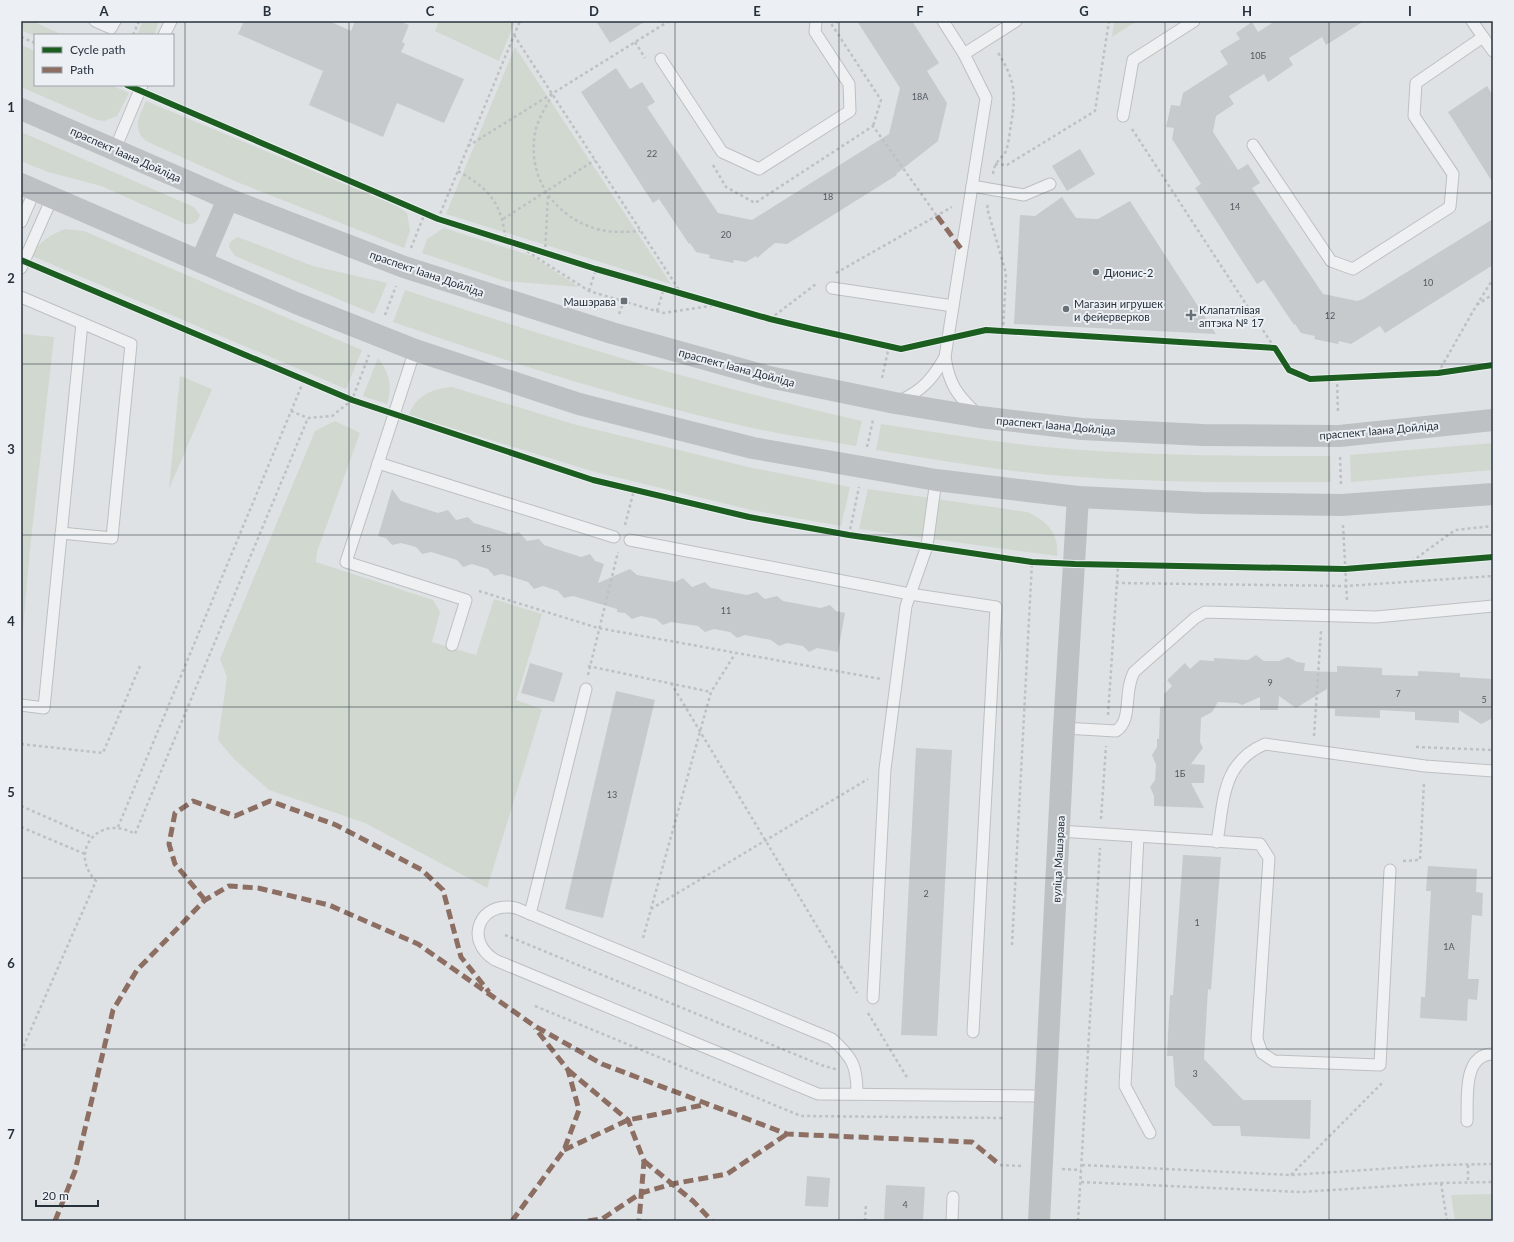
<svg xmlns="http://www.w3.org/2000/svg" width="1514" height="1242" font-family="Lato,sans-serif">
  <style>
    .green { fill: #d1d8d0 }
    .building { fill: #c7cacc }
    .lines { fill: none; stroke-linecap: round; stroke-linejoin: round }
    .lane-casing { stroke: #bdc0c2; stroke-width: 13 }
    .path { stroke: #bec1c4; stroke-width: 2.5; stroke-dasharray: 3 3; stroke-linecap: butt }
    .lane { stroke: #eef0f1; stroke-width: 11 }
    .secondary { stroke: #bdc1c4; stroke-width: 22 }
    .quiet { stroke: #8d6e63; stroke-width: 5; stroke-dasharray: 10 5; stroke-linecap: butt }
    .cycleway-casing { stroke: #ecf0f4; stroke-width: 8 }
    .cycleway { stroke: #1b5e20; stroke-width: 6 }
    .grid { fill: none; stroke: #27313c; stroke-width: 1; stroke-opacity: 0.55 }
    .poi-dot { fill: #676f77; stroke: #ecf0f4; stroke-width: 1.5 }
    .labels { text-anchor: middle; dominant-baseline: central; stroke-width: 4; stroke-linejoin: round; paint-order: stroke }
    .number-label { font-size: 9px; fill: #505861 }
    .street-label { font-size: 11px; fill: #27313c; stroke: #ecf0f4 }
    .poi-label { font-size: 11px; fill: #27313c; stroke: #ecf0f4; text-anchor: start }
    .neatline { fill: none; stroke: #27313c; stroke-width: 1.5 }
    .grid-label { font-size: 13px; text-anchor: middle; font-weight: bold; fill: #27313c }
  </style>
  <rect width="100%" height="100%" fill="#dfe2e4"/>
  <g class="green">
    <path d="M 21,21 L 32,21 L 63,35 L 35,36 L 21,30 Z"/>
    <path d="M 143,21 L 159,21 L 154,35 L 137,35 Z"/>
    <path d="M 439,21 L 515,21 L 499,61 L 435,31 Z"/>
    <path d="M 1114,21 L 1137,21 L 1112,37 Z"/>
    <path d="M 21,45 L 35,51 L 35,85 L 111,85 L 129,93 L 117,116 L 104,121 L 97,120 L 21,87 Z"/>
    <path d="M 515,47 L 671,284 L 446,214 Z"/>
    <path d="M 146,101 L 397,206 L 407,213 L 410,231 L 404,248 L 237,182 L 148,142 C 131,131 139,116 146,101 Z"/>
    <path d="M 21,132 L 194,207 L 200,215 C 198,222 193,225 186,224 L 101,186 L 48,172 L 21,161 Z"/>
    <path d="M 444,228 L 532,256 L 579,287 L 505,281 L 422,253 L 427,239 Z"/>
    <path d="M 65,229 L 84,231 L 362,350 L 346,389 L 32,256 C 39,241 50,235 65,229 Z"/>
    <path d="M 238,237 L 313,266 L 387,283 L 374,314 L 235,256 L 229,247 L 230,242 Z"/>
    <path d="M 405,290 C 556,340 707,386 862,421 L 856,446 C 823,440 790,436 757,429 C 634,402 513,364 393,322 Z"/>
    <path d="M 23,334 L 54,337 L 30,549 L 21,653 L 21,353 Z"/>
    <path d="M 378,358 C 389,372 393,387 387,404 L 363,396 Z"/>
    <path d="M 180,376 L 212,389 L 169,489 Z"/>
    <path d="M 452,387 L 573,424 L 748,467 L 850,487 L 841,526 L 751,510 L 595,472 L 409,415 C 416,395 432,389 452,387 Z"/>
    <path d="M 335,421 L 360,433 L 317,552 L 316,562 L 433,600 L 440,612 L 432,642 L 476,655 L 494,599 L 542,614 L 516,700 L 542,709 L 487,888 L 365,823 L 269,790 L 234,759 L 218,740 L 227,677 L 220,659 L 315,431 Z"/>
    <path d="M 881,424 C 948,434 1015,446 1082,450 C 1165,456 1248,456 1330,456 L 1331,482 C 1248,482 1164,483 1080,477 C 1012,473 944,461 876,450 Z"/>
    <path d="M 1493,443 L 1493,470 L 1351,482 L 1350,455 Z"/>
    <path d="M 868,489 L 1027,512 C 1047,521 1059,533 1057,556 L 859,529 Z"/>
    <path d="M 1493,1194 L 1493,1221 L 1455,1221 L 1451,1195 Z"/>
  </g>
  <g class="building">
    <path d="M 244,21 L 329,21 L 351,31 L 355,21 L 398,21 L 409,25 L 402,42 L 405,44 L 401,52 L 464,79 L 444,123 L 397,103 L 383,137 L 309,105 L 323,71 L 238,34 Z"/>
    <path d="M 596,21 L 646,21 L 610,43 Z"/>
    <path d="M 857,21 L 912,21 L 939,63 L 927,71 L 947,103 L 938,141 L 896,174 L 897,175 L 787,244 L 775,243 L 757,258 L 756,256 L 746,262 L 734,260 L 733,263 L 709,258 L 710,255 L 696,252 L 690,243 L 689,244 L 659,199 L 653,203 L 581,92 L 616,68 L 630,89 L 642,82 L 655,102 L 647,107 L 718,213 L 752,220 L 889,134 L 900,88 Z"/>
    <path d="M 1275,21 L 1364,21 L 1326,45 L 1322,37 L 1289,58 L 1293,65 L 1268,82 L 1264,74 L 1229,96 L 1234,104 L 1216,116 L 1213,132 L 1238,170 L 1248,164 L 1260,183 L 1252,188 L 1323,294 L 1357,301 L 1363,299 L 1493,219 L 1493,265 L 1385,333 L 1380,326 L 1351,344 L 1339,341 L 1338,344 L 1314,339 L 1315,336 L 1301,333 L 1295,324 L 1294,325 L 1264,280 L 1257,284 L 1195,188 L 1201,184 L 1172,139 L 1174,128 L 1166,127 L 1171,105 L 1180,106 L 1183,93 L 1228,64 L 1220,51 L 1240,39 L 1236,33 L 1252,22 L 1258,32 Z"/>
    <path d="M 1487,86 L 1493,96 L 1493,183 L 1448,112 Z"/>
    <path d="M 1080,149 L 1095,174 L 1067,191 L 1052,166 Z"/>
    <path d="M 1062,197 L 1076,218 L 1098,219 L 1130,201 L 1216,334 L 1014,324 L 1020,215 L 1035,216 Z"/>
    <path d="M 392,489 L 401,501 L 438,513 L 448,510 L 456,520 L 468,517 L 474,523 L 510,534 L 519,532 L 527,541 L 539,539 L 544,545 L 581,557 L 590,554 L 595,561 L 604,564 L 598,583 L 630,569 L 637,575 L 675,582 L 683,578 L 692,587 L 705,582 L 711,588 L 747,595 L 757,592 L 765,599 L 777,596 L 783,601 L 821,608 L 830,605 L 836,611 L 845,613 L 838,652 L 817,648 L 809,652 L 803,646 L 787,643 L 779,646 L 771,640 L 745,635 L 737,638 L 730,632 L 714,629 L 705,632 L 698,626 L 671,622 L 663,625 L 656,619 L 641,616 L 632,619 L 625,613 L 617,612 L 617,609 L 573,596 L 564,598 L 558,591 L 543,586 L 534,589 L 528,582 L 502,574 L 494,576 L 488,569 L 472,564 L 463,567 L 457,560 L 431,552 L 422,554 L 416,547 L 401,543 L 392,545 L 386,538 L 378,536 Z"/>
    <path d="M 1256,655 L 1264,661 L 1279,661 L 1288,657 L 1297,662 L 1305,663 L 1304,671 L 1337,672 L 1337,666 L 1382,668 L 1382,675 L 1418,676 L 1418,671 L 1460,673 L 1460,677 L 1493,679 L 1493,718 L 1481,724 L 1459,710 L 1459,723 L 1415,720 L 1415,712 L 1380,710 L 1380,718 L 1335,716 L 1335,709 L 1327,708 L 1327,689 L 1296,708 L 1279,696 L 1278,710 L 1260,710 L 1260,697 L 1242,705 L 1238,703 L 1218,702 L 1212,712 L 1201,718 L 1200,742 L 1203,748 L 1191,764 L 1205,765 L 1204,783 L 1191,783 L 1204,808 L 1154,806 L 1154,796 L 1150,787 L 1155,780 L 1156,765 L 1152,755 L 1157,747 L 1157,739 L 1159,739 L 1160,707 L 1164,707 L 1164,694 L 1172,686 L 1167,680 L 1185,663 L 1190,669 L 1200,660 L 1214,661 L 1214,658 L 1248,660 Z"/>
    <path d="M 530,663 L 563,673 L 554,702 L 521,693 Z"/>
    <path d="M 616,691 L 655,700 L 603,918 L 565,909 Z"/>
    <path d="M 916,748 L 952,750 L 937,1036 L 901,1035 Z"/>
    <path d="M 1183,855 L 1221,857 L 1211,990 L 1208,989 L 1204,1059 L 1243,1100 L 1311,1100 L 1310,1139 L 1241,1136 L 1240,1126 L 1213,1126 L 1175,1086 L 1173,1056 L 1167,1056 L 1170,995 L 1173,995 Z"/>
    <path d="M 1428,866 L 1477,869 L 1476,892 L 1483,893 L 1482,916 L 1472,915 L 1468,979 L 1479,979 L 1477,1000 L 1468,999 L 1467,1021 L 1420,1018 L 1421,997 L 1425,997 L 1431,891 L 1426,891 Z"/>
    <path d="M 807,1176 L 830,1178 L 828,1207 L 805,1206 Z"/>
    <path d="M 886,1185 L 925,1187 L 923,1221 L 884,1221 Z"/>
  </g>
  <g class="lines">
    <g class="lane-casing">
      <g id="lane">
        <path d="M 95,21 L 111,28 L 115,21"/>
        <path d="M 943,21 L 964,54 L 986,98 L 945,357 C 949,384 957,395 976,413"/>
        <path d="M 1472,21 L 1483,37"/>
        <path d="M 164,35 L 171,21"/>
        <path d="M 964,54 L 1016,21"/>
        <path d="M 661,59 L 722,152 L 759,169 L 850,111 L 849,84 L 815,32 L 816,21"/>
        <path d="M 1123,116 L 1133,60 L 1194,21"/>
        <path d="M 1253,145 L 1331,261 L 1353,269 L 1450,207 L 1453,174 L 1414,116 L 1416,83 L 1483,37 L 1493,51"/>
        <path d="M 115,149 L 142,85"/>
        <path d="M 972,186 L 1024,195 L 1050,184"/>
        <path d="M 21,222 L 35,190"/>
        <path d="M 21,268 L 52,198"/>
        <path d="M 832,288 L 953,306"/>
        <path d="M 21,297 L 131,344 L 112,538 L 61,533"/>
        <path d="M 415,350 L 346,562 L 466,600 L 452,645"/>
        <path d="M 901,400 C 922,391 933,378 945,357"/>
        <path d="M 378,463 L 614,537"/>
        <path d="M 630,540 L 910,594 L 996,607 L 973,1032"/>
        <path d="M 21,705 L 44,708 L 82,323"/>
        <path d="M 1064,728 L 1116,731 C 1133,720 1123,692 1134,672 L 1195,618 L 1205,612 L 1376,617 L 1493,606"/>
        <path d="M 1059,831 L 1260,844 L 1269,858 L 1257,1039 L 1262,1053 L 1274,1061 L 1380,1065 L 1390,870"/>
        <path d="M 1138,837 L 1125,1086 L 1150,1133"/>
        <path d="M 1217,842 C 1224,802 1221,763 1265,744 L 1425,766 L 1493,771"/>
        <path d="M 530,914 L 586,689"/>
        <path d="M 873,998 L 885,769 L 906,606 L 927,546 L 936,480"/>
        <path d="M 857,1094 C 857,1066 853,1058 832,1039 L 516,908 C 480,900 463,940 495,960 L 818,1094 C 891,1094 964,1095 1038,1096 L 1045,1096"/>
        <path d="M 1467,1121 C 1468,1100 1462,1054 1493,1054"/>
        <path d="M 952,1221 L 953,1197"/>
      </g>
    </g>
    <g class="path">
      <path d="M 838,21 L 832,25 L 881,100 L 873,126"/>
      <path d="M 133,35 L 139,21"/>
      <path d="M 514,35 L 681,293"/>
      <path d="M 21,37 L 35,43"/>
      <path d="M 635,42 L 645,58"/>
      <path d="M 552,94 C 547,106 537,120 535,133 C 527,178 555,217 597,229 C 611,233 626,232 640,231"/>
      <path d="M 154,97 L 438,219 L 506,241 L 770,319 L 901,349 L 931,343"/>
      <path d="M 1132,129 L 1274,347"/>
      <path d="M 468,146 L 669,21"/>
      <path d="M 995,164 L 1007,165 L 1095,111 L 1109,21"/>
      <path d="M 713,165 L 726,187 L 755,203 L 873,126 L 937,216"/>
      <path d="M 458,171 C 491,190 501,203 506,241"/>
      <path d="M 993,174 C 995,158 1004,159 1007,148 C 1009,140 1010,131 1011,124 C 1017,92 1014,78 997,51"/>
      <path d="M 988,205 L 987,208 L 1006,273 L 1003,331"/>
      <path d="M 438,219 L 520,21"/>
      <path d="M 503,219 L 595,160"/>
      <path d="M 411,248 L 425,213"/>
      <path d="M 522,248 L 589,291 L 663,313 L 717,305"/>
      <path d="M 545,253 L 548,196"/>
      <path d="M 38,267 L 352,400 L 380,410"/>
      <path d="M 836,273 L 952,207"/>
      <path d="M 589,291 L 596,269"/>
      <path d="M 1477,305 L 1493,294"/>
      <path d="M 657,311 L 664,288"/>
      <path d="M 619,314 L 624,301"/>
      <path d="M 385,315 L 396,286"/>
      <path d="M 770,319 L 816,284"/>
      <path d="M 965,335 L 986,330 L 1275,348 L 1289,370 L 1310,379 L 1438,373 L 1493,365"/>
      <path d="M 1438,373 L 1476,306 L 1493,279"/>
      <path d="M 882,378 L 889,346"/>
      <path d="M 1337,378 L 1338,414"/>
      <path d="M 291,411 L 308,418 L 332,416 L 352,400 L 369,355"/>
      <path d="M 408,419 L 593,480 L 749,517 L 849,535 L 910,544"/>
      <path d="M 867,447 L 873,420"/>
      <path d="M 1340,457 L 1341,484"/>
      <path d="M 625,525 L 634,490"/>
      <path d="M 1343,525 L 1347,600"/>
      <path d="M 849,535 L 859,487"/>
      <path d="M 943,549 L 1053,563"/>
      <path d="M 1094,565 L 1345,569 L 1493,557"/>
      <path d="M 1407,565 L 1455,530 L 1493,526"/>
      <path d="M 1116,583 L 1346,586 L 1493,576"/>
      <path d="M 479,591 L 598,628 L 881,679"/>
      <path d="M 588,666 L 711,692"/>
      <path d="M 588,675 L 618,552"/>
      <path d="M 671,683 L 857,993"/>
      <path d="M 1108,715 L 1118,566"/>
      <path d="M 1314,736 L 1321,631"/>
      <path d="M 21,744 L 103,753 L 140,666"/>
      <path d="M 1416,747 L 1493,750"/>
      <path d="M 21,806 L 92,837"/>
      <path d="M 1101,819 L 1106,746"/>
      <path d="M 21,827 L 85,854"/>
      <path d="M 118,827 L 304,380"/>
      <path d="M 1403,861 L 1420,860 L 1424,782"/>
      <path d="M 651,909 L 868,779"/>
      <path d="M 505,935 L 821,1065 L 838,1070"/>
      <path d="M 643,938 L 711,692 L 735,654"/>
      <path d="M 1012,945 L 1032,562"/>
      <path d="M 535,1006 L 801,1116 L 1003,1118"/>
      <path d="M 868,1013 L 908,1079"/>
      <path d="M 21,1052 L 96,881 C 67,851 100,813 135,834 L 308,418"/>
      <path d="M 1000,1165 L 1021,1166"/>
      <path d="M 1082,1165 L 1291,1175 L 1439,1165 L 1493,1164"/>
      <path d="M 1468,1165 L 1468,1183"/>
      <path d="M 1062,1169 L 1081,1170"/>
      <path d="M 1291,1175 L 1384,1081"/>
      <path d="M 1081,1182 L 1301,1192 L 1441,1183 L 1493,1182"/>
      <path d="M 1441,1183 L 1447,1221"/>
      <path d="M 865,1221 L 866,1203"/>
      <path d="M 1078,1221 L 1100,848"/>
    </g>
    <use href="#lane" class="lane"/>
    <g class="secondary">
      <path d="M 21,109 L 228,199 L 404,267 L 612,333 L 769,377 L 895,403 L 980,417 L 1082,429 L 1203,435 L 1339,436 L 1493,420"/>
      <path d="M 21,184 L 296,303 L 415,350 L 579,404 L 753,448 L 936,480 L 1078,497 L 1202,503 L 1342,505 L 1493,494"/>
      <path d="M 201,262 L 228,199"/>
      <path d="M 1039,1221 L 1064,728 L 1078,497"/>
    </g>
    <g class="quiet">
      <path d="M 937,216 L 962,250"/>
      <path d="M 205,900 L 175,864 L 169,844 L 175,813 L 193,801 L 235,816 L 270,801 L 336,825 L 422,870 L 443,890 L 461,957 L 489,992"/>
      <path d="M 568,1070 L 628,1120 L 644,1161 L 639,1221"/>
      <path d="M 564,1150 L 628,1120 L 708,1104"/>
      <path d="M 644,1161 L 693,1201 L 712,1221"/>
      <path d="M 55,1221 L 75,1171 L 113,1010 L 137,970 L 205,900 L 229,886 L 258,888 L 329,905 L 418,944 L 533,1025 L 602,1064 L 787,1134 L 972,1142 L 1000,1165"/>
      <path d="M 512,1221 L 564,1150 L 579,1110 L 568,1070 L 535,1028"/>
      <path d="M 588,1221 L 602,1219 L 641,1193 L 672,1184 L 727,1174 L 787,1134"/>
    </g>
    <g class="cycleway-casing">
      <g id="cycleway">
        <path d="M 127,85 L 438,219 L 596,269 L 770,319 L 812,329 L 901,349 L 986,330 L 1275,348 L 1289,370 L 1310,379 L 1438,373 L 1493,365"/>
        <path d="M 21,260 L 352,400 L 593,480 L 749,517 L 849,535 L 1032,562 L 1075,564 L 1345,569 L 1493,557"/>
      </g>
    </g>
    <use href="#cycleway" class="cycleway"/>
  </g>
  <path class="grid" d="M 185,21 L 185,1221M 349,21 L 349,1221M 512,21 L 512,1221M 675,21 L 675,1221M 839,21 L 839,1221M 1002,21 L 1002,1221M 1165,21 L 1165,1221M 1329,21 L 1329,1221M 21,193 L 1493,193M 21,364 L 1493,364M 21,535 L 1493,535M 21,707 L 1493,707M 21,878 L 1493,878M 21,1049 L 1493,1049"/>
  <g class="poi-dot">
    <circle cx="1096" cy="272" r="4"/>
    <rect x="620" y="297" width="8" height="8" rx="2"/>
    <circle cx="1066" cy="309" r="4"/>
    <path d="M1189 309h4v4h4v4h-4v4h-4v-4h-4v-4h4z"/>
  </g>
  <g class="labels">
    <g class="number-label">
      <text x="1258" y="55">10Б</text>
      <text x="920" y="96">18А</text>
      <text x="652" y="153">22</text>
      <text x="828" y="196">18</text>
      <text x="1235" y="206">14</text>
      <text x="726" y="234">20</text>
      <text x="1428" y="282">10</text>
      <text x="1330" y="315">12</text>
      <text x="486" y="548">15</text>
      <text x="726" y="610">11</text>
      <text x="1270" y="682">9</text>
      <text x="1398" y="693">7</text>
      <text x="1484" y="699">5</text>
      <text x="1180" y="773">1Б</text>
      <text x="612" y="794">13</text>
      <text x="926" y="893">2</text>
      <text x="1197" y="922">1</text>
      <text x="1449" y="946">1А</text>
      <text x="1195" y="1073">3</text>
      <text x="905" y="1204">4</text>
    </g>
    <g class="street-label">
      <text transform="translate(126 154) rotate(24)">праспект Іаана Дойліда</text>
      <text transform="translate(427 273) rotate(19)">праспект Іаана Дойліда</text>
      <text transform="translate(737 367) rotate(15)">праспект Іаана Дойліда</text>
      <text transform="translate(1056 425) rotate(5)">праспект Іаана Дойліда</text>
      <text transform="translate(1379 430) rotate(-5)">праспект Іаана Дойліда</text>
      <text transform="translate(1058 859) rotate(-87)">вуліца Машэрава</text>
    </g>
    <g class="poi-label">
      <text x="1104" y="272">Дионис-2</text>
      <text x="616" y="301" text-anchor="end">Машэрава</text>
      <text x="1074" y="303">Магазин игрушек<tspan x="1074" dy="13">и фейерверков</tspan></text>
      <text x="1199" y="309">Клапатлівая<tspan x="1199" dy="13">аптэка № 17</tspan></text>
    </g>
  </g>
  <rect width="1514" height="1242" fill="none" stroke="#ecf0f4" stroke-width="44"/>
  <rect x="34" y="34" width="140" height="52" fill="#ecf0f4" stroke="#9da4aa"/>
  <rect x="42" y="47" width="20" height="6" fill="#1b5e20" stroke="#9da4aa"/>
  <text x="70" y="54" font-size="12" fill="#27313c">Cycle path</text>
  <rect x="42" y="67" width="20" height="6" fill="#8d6e63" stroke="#9da4aa"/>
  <text x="70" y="74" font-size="12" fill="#27313c">Path</text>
  <path d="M36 1200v6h62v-6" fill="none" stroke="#27313c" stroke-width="2"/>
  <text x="42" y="1200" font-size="12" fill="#27313c" stroke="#ecf0f4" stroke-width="3" paint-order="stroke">20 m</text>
  <rect x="22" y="22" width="1470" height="1198" class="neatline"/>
  <g class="grid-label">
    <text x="104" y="16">A</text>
    <text x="267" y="16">B</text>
    <text x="430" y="16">C</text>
    <text x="594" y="16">D</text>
    <text x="757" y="16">E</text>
    <text x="920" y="16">F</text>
    <text x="1084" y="16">G</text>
    <text x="1247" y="16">H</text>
    <text x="1410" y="16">I</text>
    <text x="11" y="112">1</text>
    <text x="11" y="283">2</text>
    <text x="11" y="454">3</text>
    <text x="11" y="626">4</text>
    <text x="11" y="797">5</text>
    <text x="11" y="968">6</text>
    <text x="11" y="1139">7</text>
  </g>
</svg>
